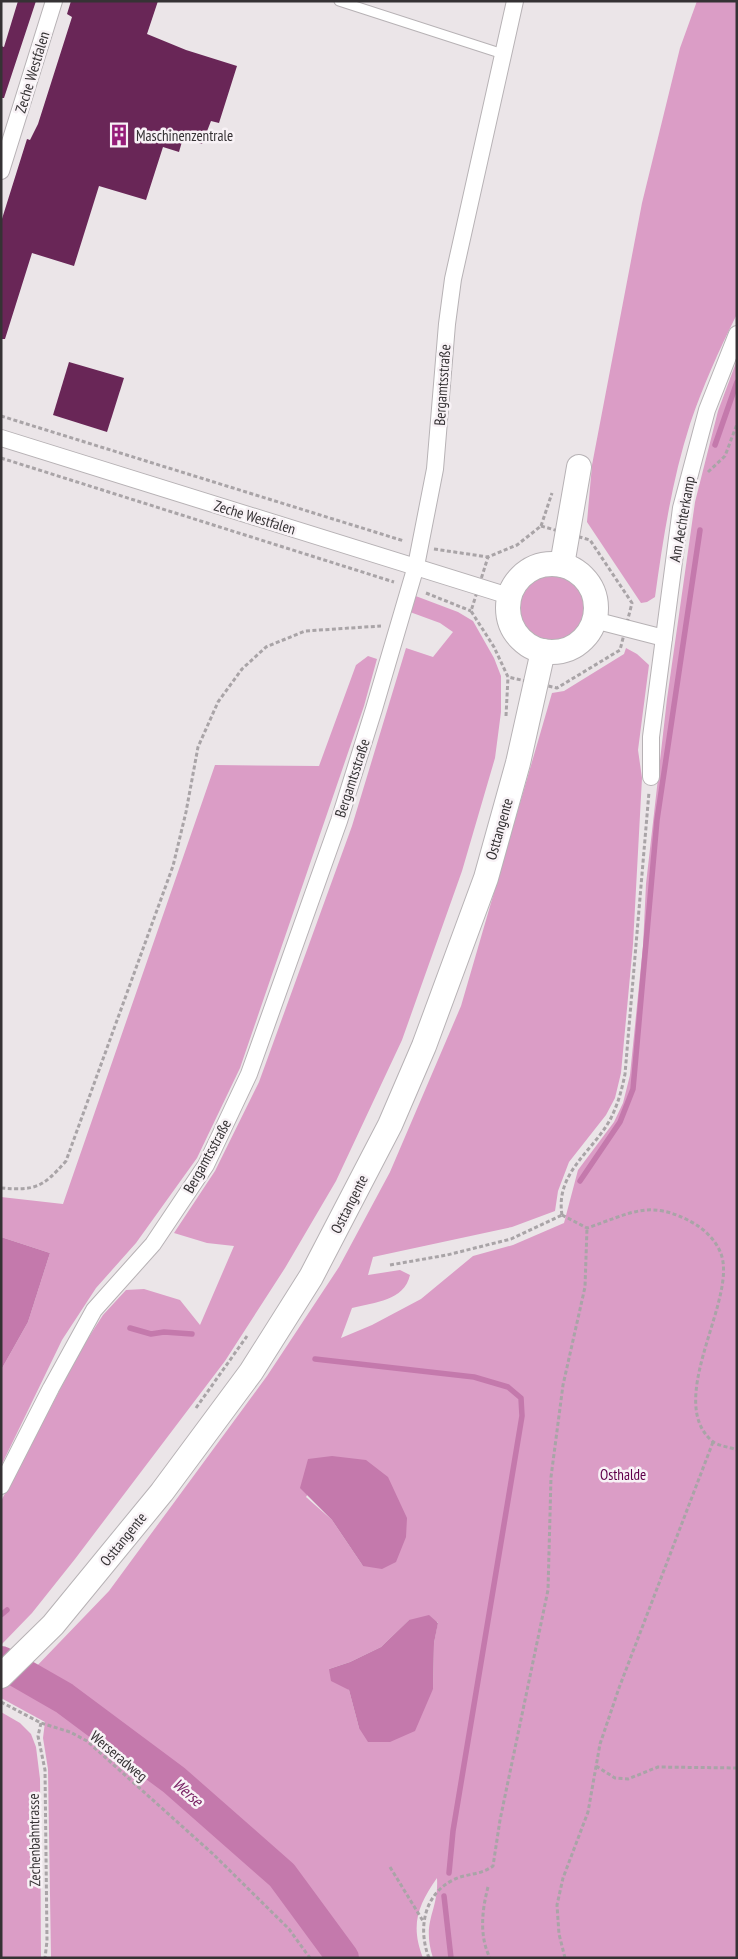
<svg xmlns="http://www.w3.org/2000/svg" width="738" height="1959" font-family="'PT Sans Narrow',sans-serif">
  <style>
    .green { fill: #db9dc6; fill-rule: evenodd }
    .water { fill: #c479ac }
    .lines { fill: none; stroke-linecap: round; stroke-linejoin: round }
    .stream { stroke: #c479ac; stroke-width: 5.5 }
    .river { stroke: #c479ac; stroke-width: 32 }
    .building { fill: #692657 }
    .lane-casing { stroke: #b7b2b5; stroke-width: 11 }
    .street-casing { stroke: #b7b2b5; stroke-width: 18 }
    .secondary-casing { stroke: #b7b2b5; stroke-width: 26 }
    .path { stroke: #a9a4a7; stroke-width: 3; stroke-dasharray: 4 2.5; stroke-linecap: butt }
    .lane { stroke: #fff; stroke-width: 9 }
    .street { stroke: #fff; stroke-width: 16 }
    .secondary { stroke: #fff; stroke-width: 24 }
    .labels { text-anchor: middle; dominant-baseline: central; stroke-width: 5; stroke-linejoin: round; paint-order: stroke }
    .street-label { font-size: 15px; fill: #353234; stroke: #f8f2f6 }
    .poi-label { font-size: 15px; fill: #353234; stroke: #f8f2f6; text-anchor: start }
    .park-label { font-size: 15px; fill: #5f004b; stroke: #f8f2f6 }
    .water-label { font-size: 16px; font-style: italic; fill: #761d60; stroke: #f8f2f6 }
  </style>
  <rect width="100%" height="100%" fill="#ebe5e8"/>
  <g class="green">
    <path d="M 697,1 L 737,1 L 737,314 C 719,350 703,386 690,424 C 672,480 663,539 655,597 L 647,602 L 641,603 L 587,522 L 592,465 L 642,203 L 680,48 Z"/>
    <path d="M 737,360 L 737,1958 L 433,1958 C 421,1920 439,1912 437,1878 C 418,1905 410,1925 423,1958 L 51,1958 L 48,1769 L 43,1738 L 45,1722 L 1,1698 L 1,1662 L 64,1698 L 72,1691 L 32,1671 L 109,1591 L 267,1376 L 339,1267 L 390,1172 L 461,1006 L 552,693 L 564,691 L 624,654 L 626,648 L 637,654 L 649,665 L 638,750 L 642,778 L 633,944 L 621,1073 L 615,1098 L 606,1115 L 569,1162 L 558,1191 L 555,1211 L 512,1227 L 373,1257 L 368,1275 L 400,1270 L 410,1275 C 404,1301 375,1302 352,1308 L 341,1338 L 372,1325 L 421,1299 L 473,1256 L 513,1245 L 564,1223 L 578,1170 L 614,1122 L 623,1103 L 630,1075 L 643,946 L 646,884 L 667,699 L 695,502 L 718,411 ZM 332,1456 L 363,1566 L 332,1520 L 306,1497 ZM 409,1620 L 438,1622 L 434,1643 L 433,1689 L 359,1728 L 349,1690 L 329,1669 L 350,1662 L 381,1647 Z"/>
    <circle cx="552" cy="607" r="35"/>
    <path d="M 413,595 L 458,612 L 473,621 L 494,658 L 501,676 L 501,712 L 495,758 L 462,871 L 402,1040 L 336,1181 L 285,1268 L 225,1361 L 75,1559 L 32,1613 L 1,1645 L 1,1501 L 83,1346 L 103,1315 L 126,1290 L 144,1289 L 180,1300 L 200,1325 L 234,1246 L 207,1243 L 174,1233 L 215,1171 L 259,1082 L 352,826 L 406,648 L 433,657 L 453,632 L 440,623 L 410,612 Z"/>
    <path d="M 368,656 L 377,659 L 364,706 L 240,1068 L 197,1158 L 136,1243 L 96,1288 L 62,1340 L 1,1466 L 1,1370 L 28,1322 L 50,1253 L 1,1237 L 1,1197 L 63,1204 L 215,765 L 319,766 L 356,665 Z"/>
    <path d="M 1,1712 L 20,1723 L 31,1734 L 36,1747 L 40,1779 L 41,1958 L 1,1958 Z"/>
  </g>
  <g class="water">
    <path d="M 1,1237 L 50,1253 L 28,1322 L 1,1370 Z"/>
    <path d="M 332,1456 L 366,1460 L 388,1477 L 407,1518 L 406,1537 L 396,1562 L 382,1569 L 363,1566 L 332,1520 L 300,1488 L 308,1459 Z"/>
    <path d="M 429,1615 L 438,1623 L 434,1643 L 433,1689 L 415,1731 L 390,1742 L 368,1742 L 359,1728 L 349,1690 L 331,1681 L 329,1669 L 350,1662 L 381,1647 L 409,1620 Z"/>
  </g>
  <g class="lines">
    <g class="stream">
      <path d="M 715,445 L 737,382"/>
      <path d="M 580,1181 L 620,1122 L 633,1089 L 657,820 L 700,530"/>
      <path d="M 130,1328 L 151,1334 L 164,1332 L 192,1334"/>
      <path d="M 315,1359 L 474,1377 L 508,1387 L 521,1398 L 522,1416 L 453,1831 L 449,1873"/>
      <path d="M 1,1615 L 7,1610"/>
      <path d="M 444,1896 L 451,1958"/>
    </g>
    <path class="river" d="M 1,1662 L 64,1698 L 174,1780 L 282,1875 L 343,1958"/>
  </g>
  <g class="building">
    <path d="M 18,1 L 36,1 L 4,98 L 1,98 L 1,46 L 4,47 Z"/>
    <path d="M 71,1 L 158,1 L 147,34 L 186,50 L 237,66 L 219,123 L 211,121 L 202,144 L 183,138 L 179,152 L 163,147 L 146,200 L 99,186 L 74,266 L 32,253 L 5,339 L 1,339 L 1,222 L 27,139 L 30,140 L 38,124 L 72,17 L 67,14 Z"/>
    <path d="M 69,362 L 124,378 L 107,432 L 53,415 Z"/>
  </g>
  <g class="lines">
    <g class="lane-casing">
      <path id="lane" d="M 339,1 L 503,54"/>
    </g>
    <g class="street-casing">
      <g id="street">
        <path d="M 1,171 L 54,1"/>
        <path d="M 1,438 L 509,596"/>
        <path d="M 594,620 L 664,638"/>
        <path d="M 651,777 L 651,737 L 681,508 L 707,410 L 737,334"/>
        <path d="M 1,1486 L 51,1388 L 94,1310 L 153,1244 L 206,1165 L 249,1074 L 339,821 L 374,709 L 416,566 L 435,469 L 447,324 L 453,279 L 515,1"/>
      </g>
    </g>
    <g class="secondary-casing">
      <g id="secondary">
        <circle cx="552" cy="608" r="44"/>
        <path d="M 562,565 L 579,467"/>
        <path d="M 1,1676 L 53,1625 L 162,1492 L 251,1372 L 311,1277 L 390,1125 L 424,1046 L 486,878 L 518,763 L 543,651"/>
      </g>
    </g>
    <g class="path">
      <path d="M 1,416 L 404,541"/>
      <path d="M 1,458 L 394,582"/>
      <path d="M 708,472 L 725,456 L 737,424"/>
      <path d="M 541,526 L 590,540 L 632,603 L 620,650 L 557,688 L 508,677 L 494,647 L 471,611 L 488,557 L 517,545 Z"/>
      <path d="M 541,526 L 552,493"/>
      <path d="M 434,549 L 488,557"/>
      <path d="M 426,593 L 471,611"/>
      <path d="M 506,716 L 508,677"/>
      <path d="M 1,1188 C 36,1191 43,1187 66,1161 L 173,866 L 186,812 L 198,747 L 218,702 L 242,669 L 266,647 L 305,631 L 381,626"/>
      <path d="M 562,1215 C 555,1172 594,1151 611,1118 C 618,1104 622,1089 625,1074 L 649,792"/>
      <path d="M 562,1215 L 587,1228 C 632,1213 650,1198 695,1224 C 708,1232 721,1246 723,1262 C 730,1310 667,1402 712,1441 C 718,1446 730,1447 737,1450"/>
      <path d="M 390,1265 L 447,1255 L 511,1239 L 562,1215"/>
      <path d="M 196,1408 L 247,1336"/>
      <path d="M 1,1702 L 41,1723 L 70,1732 L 87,1741 L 213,1854 L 289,1929 L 310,1958"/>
      <path d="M 41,1723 L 38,1736 L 45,1770 L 47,1941 L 45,1958"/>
      <path d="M 596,1766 L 615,1778 L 628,1779 L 658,1767 L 737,1768"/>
      <path d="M 390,1867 L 423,1921"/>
      <path d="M 488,1887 C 482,1910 479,1936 490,1958"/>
      <path d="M 429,1958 C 418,1930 423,1895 453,1880 C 466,1873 479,1876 493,1866 L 500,1820 L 548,1590 L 551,1477 L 563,1385 L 585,1287 L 587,1228"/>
      <path d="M 565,1958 L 559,1934 L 557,1905 L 563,1878 L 588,1812 L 600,1744 L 619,1688 L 713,1442"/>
    </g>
    <use href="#lane" class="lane"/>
    <use href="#street" class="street"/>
    <use href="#secondary" class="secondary"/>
  </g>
  <defs>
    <g id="building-bare" transform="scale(1.725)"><path d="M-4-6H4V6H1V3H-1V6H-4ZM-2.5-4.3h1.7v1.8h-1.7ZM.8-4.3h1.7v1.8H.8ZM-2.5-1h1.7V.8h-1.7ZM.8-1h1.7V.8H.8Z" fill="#951d79" stroke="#f8f2f6" stroke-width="2.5" paint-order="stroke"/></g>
  </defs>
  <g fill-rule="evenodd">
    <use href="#building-bare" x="119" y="135"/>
  </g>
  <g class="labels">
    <g class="street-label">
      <text transform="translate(32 72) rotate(-73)">Zeche Westfalen</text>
      <text transform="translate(442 385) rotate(-86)">Bergamtsstraße</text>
      <text transform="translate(255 517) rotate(17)">Zeche Westfalen</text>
      <text transform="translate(682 519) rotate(-80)">Am Aechterkamp</text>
      <text transform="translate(352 778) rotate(-72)">Bergamtsstraße</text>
      <text transform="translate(499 829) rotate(-74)">Osttangente</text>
      <text transform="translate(207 1156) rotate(-61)">Bergamtsstraße</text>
      <text transform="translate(349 1204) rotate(-63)">Osttangente</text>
      <text transform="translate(123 1539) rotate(-51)">Osttangente</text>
      <text transform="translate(119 1756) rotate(40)">Werseradweg</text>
      <text transform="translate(34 1840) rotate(-91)">Zechenbahntrasse</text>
    </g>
    <g class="poi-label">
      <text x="136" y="135">Maschinenzentrale</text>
    </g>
    <g class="park-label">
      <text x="623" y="1474">Osthalde</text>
    </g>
    <g class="water-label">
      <text transform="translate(188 1792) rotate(41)">Werse</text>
    </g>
  </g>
  <rect width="738" height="1959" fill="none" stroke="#353234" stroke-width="5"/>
</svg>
